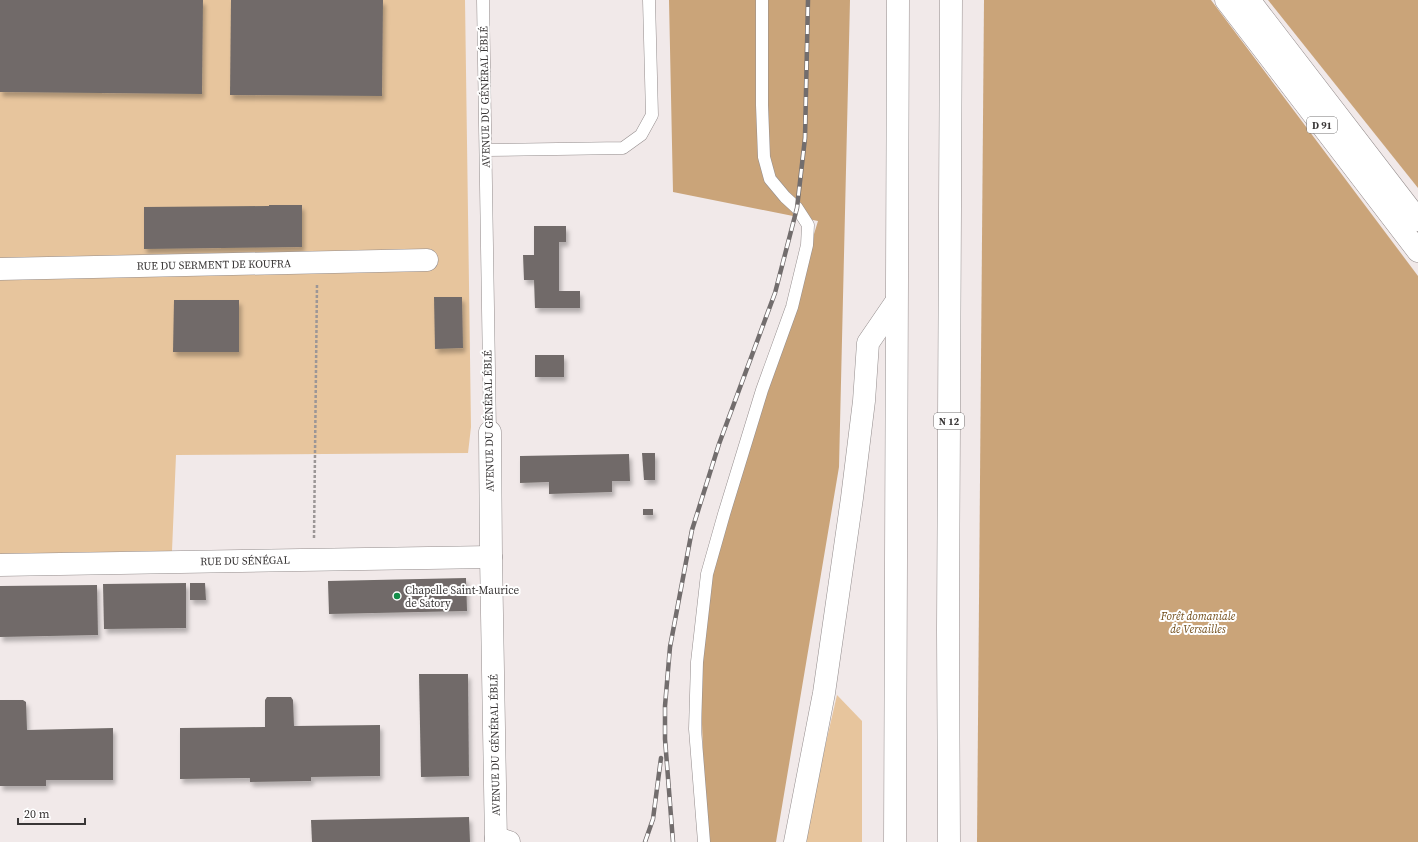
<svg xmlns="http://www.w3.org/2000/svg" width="1418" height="842" font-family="'Source Serif 4',serif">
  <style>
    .green { fill: #e7c59d }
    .forest { fill: #caa479 }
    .building { fill: #716b69; filter: url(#shadow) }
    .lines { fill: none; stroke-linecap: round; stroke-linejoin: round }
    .lane-casing { stroke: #948d8d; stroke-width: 13 }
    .street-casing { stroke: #948d8d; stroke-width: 23 }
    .secondary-casing { stroke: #948d8d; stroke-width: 23 }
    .primary-casing { stroke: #948d8d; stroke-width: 23 }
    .highway-casing { stroke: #948d8d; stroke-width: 23 }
    .path { stroke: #9c9696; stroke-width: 2.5; stroke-dasharray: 3 2; stroke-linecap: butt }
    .lane { stroke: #fff; stroke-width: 12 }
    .street { stroke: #fff; stroke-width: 22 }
    .secondary { stroke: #fff; stroke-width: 22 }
    .primary { stroke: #fff; stroke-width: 22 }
    .highway { stroke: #fff; stroke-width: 22 }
    .rail-casing { stroke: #726d6d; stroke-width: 4.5 }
    .rail { stroke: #fff; stroke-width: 3; stroke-dasharray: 9; stroke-linecap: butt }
    .poi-dot { fill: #148d49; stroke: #fff; stroke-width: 1.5 }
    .labels { text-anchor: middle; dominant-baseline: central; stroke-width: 4; stroke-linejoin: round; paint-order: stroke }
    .shield { fill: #fff; stroke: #747272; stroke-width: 1 }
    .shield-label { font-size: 10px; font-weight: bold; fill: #393636 }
    .street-label { font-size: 11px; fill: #393636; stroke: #fff }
    .poi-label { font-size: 11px; fill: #393636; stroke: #fff; text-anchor: start }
    .park-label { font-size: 11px; font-style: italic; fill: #724d1a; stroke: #fff }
  </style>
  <defs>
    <filter id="shadow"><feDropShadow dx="2.5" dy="4.5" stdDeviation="2" flood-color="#0004"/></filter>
  </defs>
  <rect width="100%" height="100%" fill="#f1e9e9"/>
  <g class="green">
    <path d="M 0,0 L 465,0 L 471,427 L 468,453 L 176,455 L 172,551 L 0,554 Z"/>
    <path d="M 837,695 L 862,721 L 862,842 L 803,842 Z"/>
  </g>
  <g class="forest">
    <path d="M 669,0 L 850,0 L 839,467 L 776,842 L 706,842 L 700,665 L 713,573 L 747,452 L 818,221 L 673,192 Z"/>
    <path d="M 984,0 L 1211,0 L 1418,276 L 1418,842 L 977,842 Z"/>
    <path d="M 1268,0 L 1418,0 L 1418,188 Z"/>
  </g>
  <g class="building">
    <path d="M 0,0 L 203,0 L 202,94 L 0,92 Z"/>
    <path d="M 231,0 L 383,0 L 382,96 L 230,95 Z"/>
    <path d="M 269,205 L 302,205 L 302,247 L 144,249 L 144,207 L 269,206 Z"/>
    <path d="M 534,226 L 566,226 L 566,242 L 559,242 L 559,291 L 580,291 L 580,308 L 535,308 L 534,280 L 524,280 L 523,255 L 534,255 Z"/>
    <path d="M 434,297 L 462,297 L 463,348 L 435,349 Z"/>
    <path d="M 174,300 L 239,300 L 239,352 L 173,352 Z"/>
    <rect x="535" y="355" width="29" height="22"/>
    <path d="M 642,453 L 655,453 L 655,480 L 644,480 Z"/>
    <path d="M 629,454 L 630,481 L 612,481 L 612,492 L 549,494 L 549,482 L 520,483 L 520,456 Z"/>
    <rect x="643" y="509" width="10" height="6"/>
    <path d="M 466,578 L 467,611 L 329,614 L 328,581 Z"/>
    <path d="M 186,583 L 186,628 L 104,629 L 103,584 Z"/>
    <path d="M 190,583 L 205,583 L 206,600 L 190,600 Z"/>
    <path d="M 97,585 L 98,635 L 0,637 L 0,586 Z"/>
    <path d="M 419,674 L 468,674 L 469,776 L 421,777 Z"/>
    <path d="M 267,697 L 291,697 L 293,700 L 294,726 L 380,725 L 380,776 L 311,777 L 311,781 L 250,782 L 250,778 L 180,779 L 180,728 L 265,727 L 265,700 Z"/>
    <path d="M 0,700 L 23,700 L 26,702 L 27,730 L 113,728 L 113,780 L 46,780 L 46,786 L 0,786 Z"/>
    <path d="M 469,817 L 470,842 L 312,842 L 311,820 Z"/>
  </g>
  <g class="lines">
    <g class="lane-casing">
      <g id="lane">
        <path d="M 483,0 L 490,432"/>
        <path d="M 486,150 L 623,148 L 641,135 L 652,115 L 649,0"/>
        <path d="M 704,842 L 695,729 L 697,662 L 707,574 L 724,514 L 762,390 L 792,307 L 807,245 L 808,225 L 797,208 L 785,197 L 770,179 L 764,157 L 762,105 L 762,0"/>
      </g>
    </g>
    <g class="street-casing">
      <g id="street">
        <path d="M 0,269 L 427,260"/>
        <path d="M 490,432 L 491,557 L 496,842"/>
        <path d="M 0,565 L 491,557"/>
      </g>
    </g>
    <g class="secondary-casing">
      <path id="secondary" d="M 496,838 L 509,842"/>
    </g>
    <g class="primary-casing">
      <g id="primary">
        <path d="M 1226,0 L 1418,251"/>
        <path d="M 1249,0 L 1418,220"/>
      </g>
    </g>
    <g class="highway-casing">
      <g id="highway">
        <path d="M 795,842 L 824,693 L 852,498 L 864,401 L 868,343 L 896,302"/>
        <path d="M 895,842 L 898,0"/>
        <path d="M 949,842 L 948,631 L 951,0"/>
      </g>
    </g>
    <path class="path" d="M 314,538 L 317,285"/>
    <use href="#lane" class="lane"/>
    <use href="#street" class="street"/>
    <use href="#secondary" class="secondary"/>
    <use href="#primary" class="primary"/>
    <use href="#highway" class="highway"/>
    <g class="rail-casing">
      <g id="rail">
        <path d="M 645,842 L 653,819 L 661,758"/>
        <path d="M 673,842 L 665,739 L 665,706 L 670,647 L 692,530 L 719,444 L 775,293 L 797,208 L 805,138 L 808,0"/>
      </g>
    </g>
    <use href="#rail" class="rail"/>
  </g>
  <circle class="poi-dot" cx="397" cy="596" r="4"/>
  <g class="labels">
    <g class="shield">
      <rect x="1307" y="117" width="30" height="16" rx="3"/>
      <rect x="934" y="413" width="30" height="16" rx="3"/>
    </g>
    <g class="shield-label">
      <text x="1322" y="125">D 91</text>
      <text x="949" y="421">N 12</text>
    </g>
    <g class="street-label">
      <text transform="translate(485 97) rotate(-91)">AVENUE DU GÉNÉRAL ÉBLÉ</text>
      <text transform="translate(214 265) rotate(-1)">RUE DU SERMENT DE KOUFRA</text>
      <text transform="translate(489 421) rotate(-91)">AVENUE DU GÉNÉRAL ÉBLÉ</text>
      <text transform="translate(245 561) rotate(-1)">RUE DU SÉNÉGAL</text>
      <text transform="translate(495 745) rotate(-91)">AVENUE DU GÉNÉRAL ÉBLÉ</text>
    </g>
    <g class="poi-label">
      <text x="405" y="590">Chapelle Saint-Maurice<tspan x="405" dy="13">de Satory</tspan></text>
    </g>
    <g class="park-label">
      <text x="1198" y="616">Forêt domaniale<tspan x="1198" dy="13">de Versailles</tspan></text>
    </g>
  </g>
  <path d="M18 818v6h67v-6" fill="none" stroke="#393636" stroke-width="2"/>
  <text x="24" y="818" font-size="12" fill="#393636" stroke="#ffffff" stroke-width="3" paint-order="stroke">20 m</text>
</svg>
